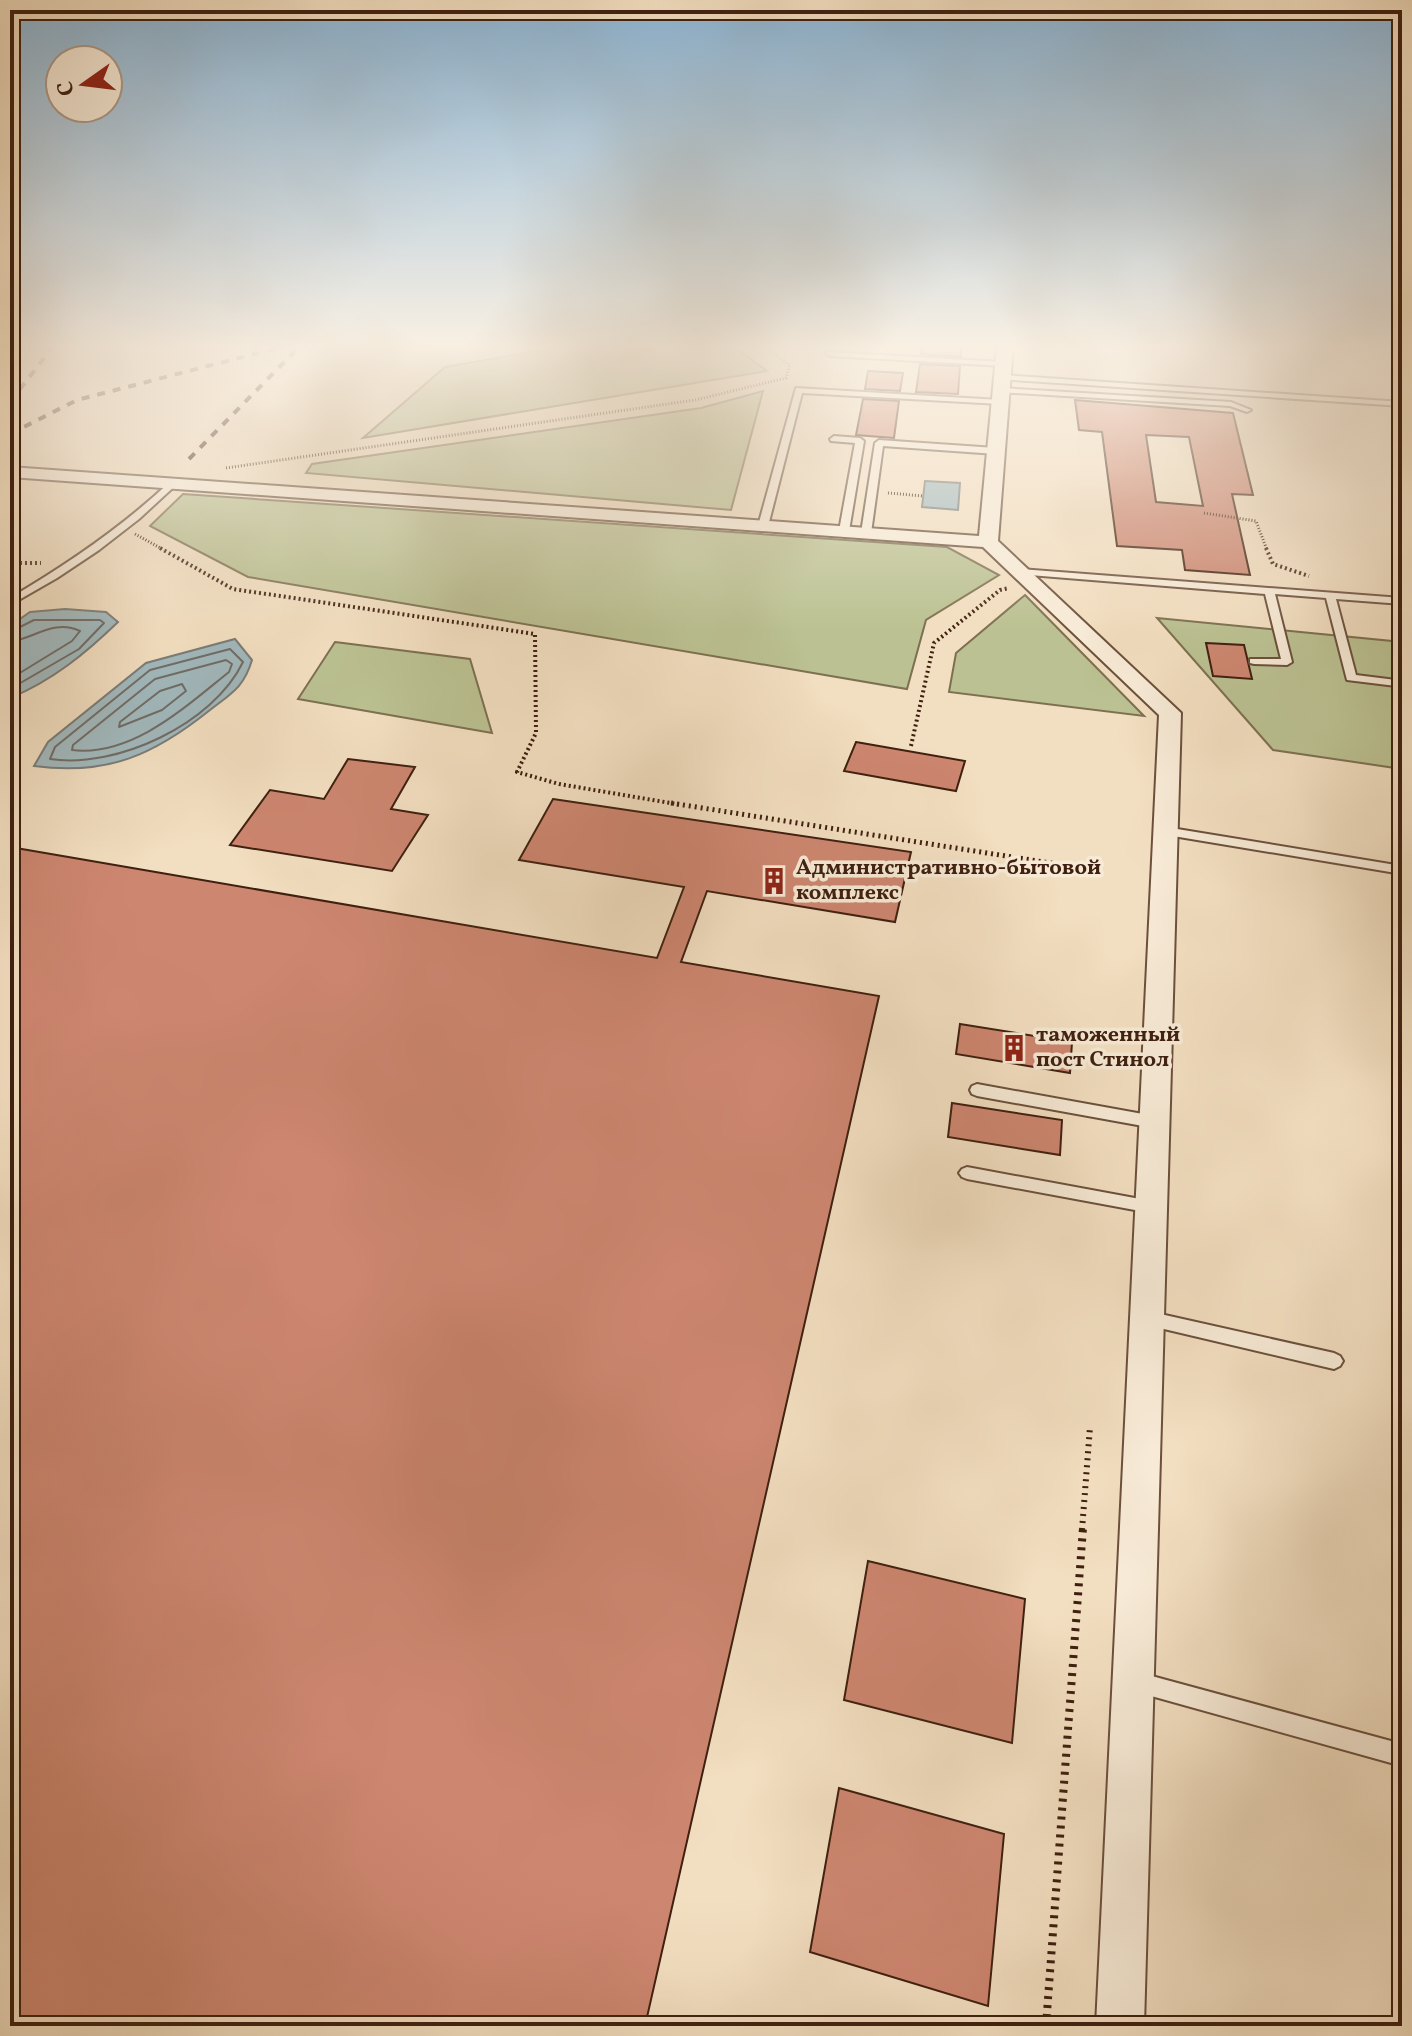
<svg xmlns="http://www.w3.org/2000/svg" width="1412" height="2036" font-family="Vollkorn,serif">
  <style>
    .green { fill: #bbc192; stroke: #7d7051; stroke-width: 2 }
    .water { fill: #a1b9be; stroke: #7a7c78; stroke-width: 2 }
    .lines { fill: none; stroke-linecap: round; stroke-linejoin: round }
    .shore { stroke: #706c67; stroke-width: 2 }
    .building { fill: #cd8670; stroke: #3f2010; stroke-width: 2; fill-rule: evenodd }
    .service-casing { stroke: #6c503c; stroke-width: 4 }
    .minor-casing { stroke: #6c503c; stroke-width: 4 }
    .path-far4 { stroke: #3f2010; stroke-width: 3; stroke-dasharray: 1 2; stroke-linecap: butt }
    .path-far3 { stroke: #3f2010; stroke-width: 4; stroke-dasharray: 2 3; stroke-linecap: butt }
    .path-far2 { stroke: #3f2010; stroke-width: 5; stroke-dasharray: 2 4; stroke-linecap: butt }
    .path-far1 { stroke: #3f2010; stroke-width: 6; stroke-dasharray: 2 5; stroke-linecap: butt }
    .path { stroke: #3f2010; stroke-width: 8; stroke-dasharray: 3 6; stroke-linecap: butt }
    .service { fill: #f7ead6; fill-rule: evenodd }
    .minor { fill: #f7ead6; fill-rule: evenodd }
    .rail { stroke: #3f2010; stroke-width: 4; stroke-dasharray: 8 8; stroke-linecap: butt }
    .labels { text-anchor: middle; dominant-baseline: central; stroke-width: 7; stroke-linejoin: round; paint-order: stroke }
    .poi-label { font-size: 22px; font-weight: bold; fill: #3f2010; stroke: #f7ead6; text-anchor: start }
  </style>
  <rect width="100%" height="100%" fill="#f2dec0"/>
  <filter id="stains"><feTurbulence type="fractalNoise" baseFrequency=".0025" numOctaves="4"/><feColorMatrix values="0 0 0 0 .2 0 0 0 0 .09 0 0 0 0 .02 0 0 0 .5 -.17"/></filter>
  <radialGradient id="worn" r=".72"><stop offset=".6" stop-color="#630" stop-opacity="0"/><stop offset="1" stop-color="#630" stop-opacity=".3"/></radialGradient>
  <g class="green">
    <path d="M 566,346 L 733,346 L 767,371 L 363,438 L 445,367 Z"/>
    <path d="M 763,391 L 731,510 L 306,473 L 312,464 L 701,408 Z"/>
    <path d="M 183,494 L 947,547 L 999,575 L 926,620 L 907,689 L 248,577 L 150,526 Z"/>
    <path d="M 1025,595 L 1144,716 L 949,692 L 956,653 Z"/>
    <path d="M 1157,618 L 1402,642 L 1402,769 L 1273,750 Z"/>
    <path d="M 335,642 L 470,659 L 492,733 L 298,699 Z"/>
  </g>
  <g class="water">
    <path d="M 925,481 L 960,483 L 958,510 L 922,507 Z"/>
    <path d="M 65,609 L 106,612 L 118,622 C 86,653 52,681 10,698 L 10,626 L 30,612 Z"/>
    <path d="M 235,639 L 252,660 C 244,687 232,693 210,710 C 154,755 107,776 34,766 L 48,742 L 146,663 Z"/>
  </g>
  <g class="lines">
    <g class="shore">
      <path d="M 10,632 L 34,620 L 100,620 L 104,623 L 79,649 L 10,689"/>
      <path d="M 10,642 C 35,638 54,619 80,631 L 72,641 L 10,679"/>
      <path d="M 230,649 L 243,662 C 213,724 117,769 50,759 L 55,747 L 150,670 Z"/>
      <path d="M 226,660 L 232,664 L 229,672 C 185,707 132,757 72,750 L 73,745 L 155,679 Z"/>
      <path d="M 182,684 L 186,691 L 162,710 L 119,727 L 120,722 L 160,691 Z"/>
    </g>
  </g>
  <g class="building">
    <path d="M 922,346 L 961,346 L 961,357 L 921,354 Z"/>
    <path d="M 920,364 L 960,366 L 958,394 L 916,392 Z"/>
    <path d="M 868,371 L 903,373 L 900,391 L 865,389 Z"/>
    <path d="M 863,399 L 899,401 L 894,438 L 856,435 Z"/>
    <path d="M 1075,400 L 1233,413 L 1253,495 L 1232,494 L 1250,575 L 1185,570 L 1182,550 L 1117,546 L 1102,432 L 1079,430 ZM 1146,435 L 1189,437 L 1203,506 L 1156,502 Z"/>
    <path d="M 1206,643 L 1244,645 L 1252,679 L 1213,676 Z"/>
    <path d="M 856,742 L 965,761 L 956,791 L 844,771 Z"/>
    <path d="M 348,759 L 415,767 L 391,809 L 428,815 L 392,871 L 230,845 L 270,790 L 324,799 Z"/>
    <path d="M 553,799 L 911,852 L 895,922 L 707,891 L 681,962 L 879,996 L 645,2026 L 10,2026 L 10,847 L 657,958 L 684,887 L 519,860 Z"/>
    <path d="M 960,1024 L 1072,1042 L 1070,1073 L 956,1054 Z"/>
    <path d="M 952,1103 L 1062,1120 L 1060,1155 L 948,1137 Z"/>
    <path d="M 868,1561 L 1025,1599 L 1012,1743 L 844,1700 Z"/>
    <path d="M 839,1788 L 1004,1834 L 988,2006 L 810,1952 Z"/>
  </g>
  <g class="lines">
    <g class="service-casing">
      <g id="service">
        <path d="M 827,352 L 1004,362 L 1008,364 L 1004,366 L 830,356 L 826,354 Z"/>
        <path d="M 1002,375 L 1402,402 L 1402,406 L 999,379 L 999,375 Z"/>
        <path d="M 796,388 L 1000,400 L 1004,402 L 1000,404 L 802,393 L 768,526 L 760,528 L 758,526 Z"/>
        <path d="M 1001,388 L 1231,402 L 1251,410 L 1247,412 L 1230,406 L 998,392 L 998,388 Z"/>
        <path d="M 834,436 L 860,438 L 864,441 L 849,531 L 844,534 L 839,531 L 855,443 L 831,441 L 830,439 Z"/>
        <path d="M 879,440 L 996,448 L 1000,451 L 996,454 L 883,446 L 871,533 L 866,536 L 861,533 L 875,443 Z"/>
        <path d="M 171,481 L 178,483 L 139,519 L 99,550 L 57,578 L 10,605 L 10,598 C 68,564 122,527 171,481 Z"/>
        <path d="M 1020,569 L 1402,598 L 1402,604 L 1336,599 L 1356,675 L 1396,680 L 1401,683 L 1396,686 L 1347,680 L 1326,598 L 1275,594 L 1292,662 L 1287,665 L 1254,664 L 1250,663 L 1250,659 L 1281,659 L 1265,594 L 1017,574 L 1015,572 Z"/>
        <path d="M 1165,827 L 1402,866 L 1402,874 L 1161,834 L 1159,831 Z"/>
        <path d="M 977,1084 L 1154,1116 L 1159,1118 L 1161,1122 L 1159,1126 L 1154,1128 L 977,1096 L 972,1094 L 970,1090 L 972,1086 Z"/>
        <path d="M 967,1167 L 1151,1201 L 1157,1202 L 1159,1207 L 1157,1212 L 1151,1213 L 967,1179 L 962,1177 L 959,1173 L 962,1169 Z"/>
        <path d="M 1147,1311 L 1334,1353 L 1340,1356 L 1343,1361 L 1340,1366 L 1334,1369 L 1147,1325 L 1141,1323 L 1139,1318 L 1141,1313 Z"/>
        <path d="M 1137,1672 L 1402,1744 L 1402,1766 L 1137,1692 L 1130,1689 L 1127,1682 L 1130,1675 Z"/>
      </g>
    </g>
    <g class="minor-casing">
      <path id="minor" d="M 997,346 L 1013,346 L 998,541 L 1181,713 L 1144,2026 L 1096,2026 L 1159,715 L 983,547 L 10,477 L 10,467 L 979,536 Z"/>
    </g>
    <g class="path-far4">
      <path d="M 226,468 L 695,400 L 786,378 L 790,365 L 762,346"/>
      <path d="M 888,493 L 923,496"/>
      <path d="M 1204,513 L 1256,521 L 1267,550"/>
      <path d="M 135,534 L 164,550"/>
    </g>
    <g class="path-far3">
      <path d="M 160,548 L 233,589 L 535,634 L 536,733 L 517,772 L 559,784 L 682,805"/>
      <path d="M 1266,548 L 1273,564 L 1309,576"/>
      <path d="M 10,563 L 41,563"/>
      <path d="M 911,746 L 934,643 L 1000,590 L 1009,588"/>
    </g>
    <path class="path-far2" d="M 671,803 L 1063,865"/>
    <path class="path-far1" d="M 1082,1530 L 1090,1427"/>
    <path class="path" d="M 1046,2026 L 1083,1528"/>
    <use href="#service" class="service"/>
    <use href="#minor" class="minor"/>
    <g class="rail">
      <path d="M 10,402 L 51,349"/>
      <path d="M 10,434 L 77,400 L 285,346"/>
      <path d="M 189,459 L 300,346"/>
    </g>
  </g>
  <linearGradient id="sky" x2="0" y2="1"><stop stop-color="#8bb6d7"/><stop offset="0.55" stop-color="#f9f0e3"/><stop offset="1" stop-color="#f9f0e3" stop-opacity="0"/></linearGradient>
  <rect width="1412" height="631" fill="url(#sky)"/>
  <defs>
    <g id="building-bare" transform="scale(2.16)"><path d="M-4-6H4V6H1V3H-1V6H-4ZM-2.5-4.3h1.7v1.8h-1.7ZM.8-4.3h1.7v1.8H.8ZM-2.5-1h1.7V.8h-1.7ZM.8-1h1.7V.8H.8Z" fill="#8f2418" stroke="#f7ead6" stroke-width="2.5" paint-order="stroke"/></g>
  </defs>
  <g fill-rule="evenodd">
    <use href="#building-bare" x="774" y="881"/>
    <use href="#building-bare" x="1014" y="1048"/>
  </g>
  <g class="labels">
    <g class="poi-label">
      <text x="796" y="868">Административно-бытовой<tspan x="796" dy="25">комплекс</tspan></text>
      <text x="1036" y="1035">таможенный<tspan x="1036" dy="25">пост Стинол</tspan></text>
    </g>
  </g>
  <rect width="1412" height="2036" fill="none" stroke="#f2dec0" stroke-width="40"/>
  <rect x="12" y="12" width="1388" height="2012" fill="none" stroke="#3f2010" stroke-width="4"/>
  <rect x="20" y="20" width="1372" height="1996" fill="none" stroke="#3f2010" stroke-width="2"/>
  <g transform="translate(84 84) rotate(256)"><circle r="38" fill="#f7ead6" stroke="#ad9987" stroke-width="2"/>
  <path d="M0-6L14 30L0 20L-14 30Z" fill="#8f2418"/>
  <text y="-12" font-size="22" font-weight="bold" text-anchor="middle" fill="#3f2010">С</text>
  </g>
  <rect width="100%" height="100%" filter="url(#stains)"/>
  <rect width="100%" height="100%" fill="url(#worn)"/>
</svg>
